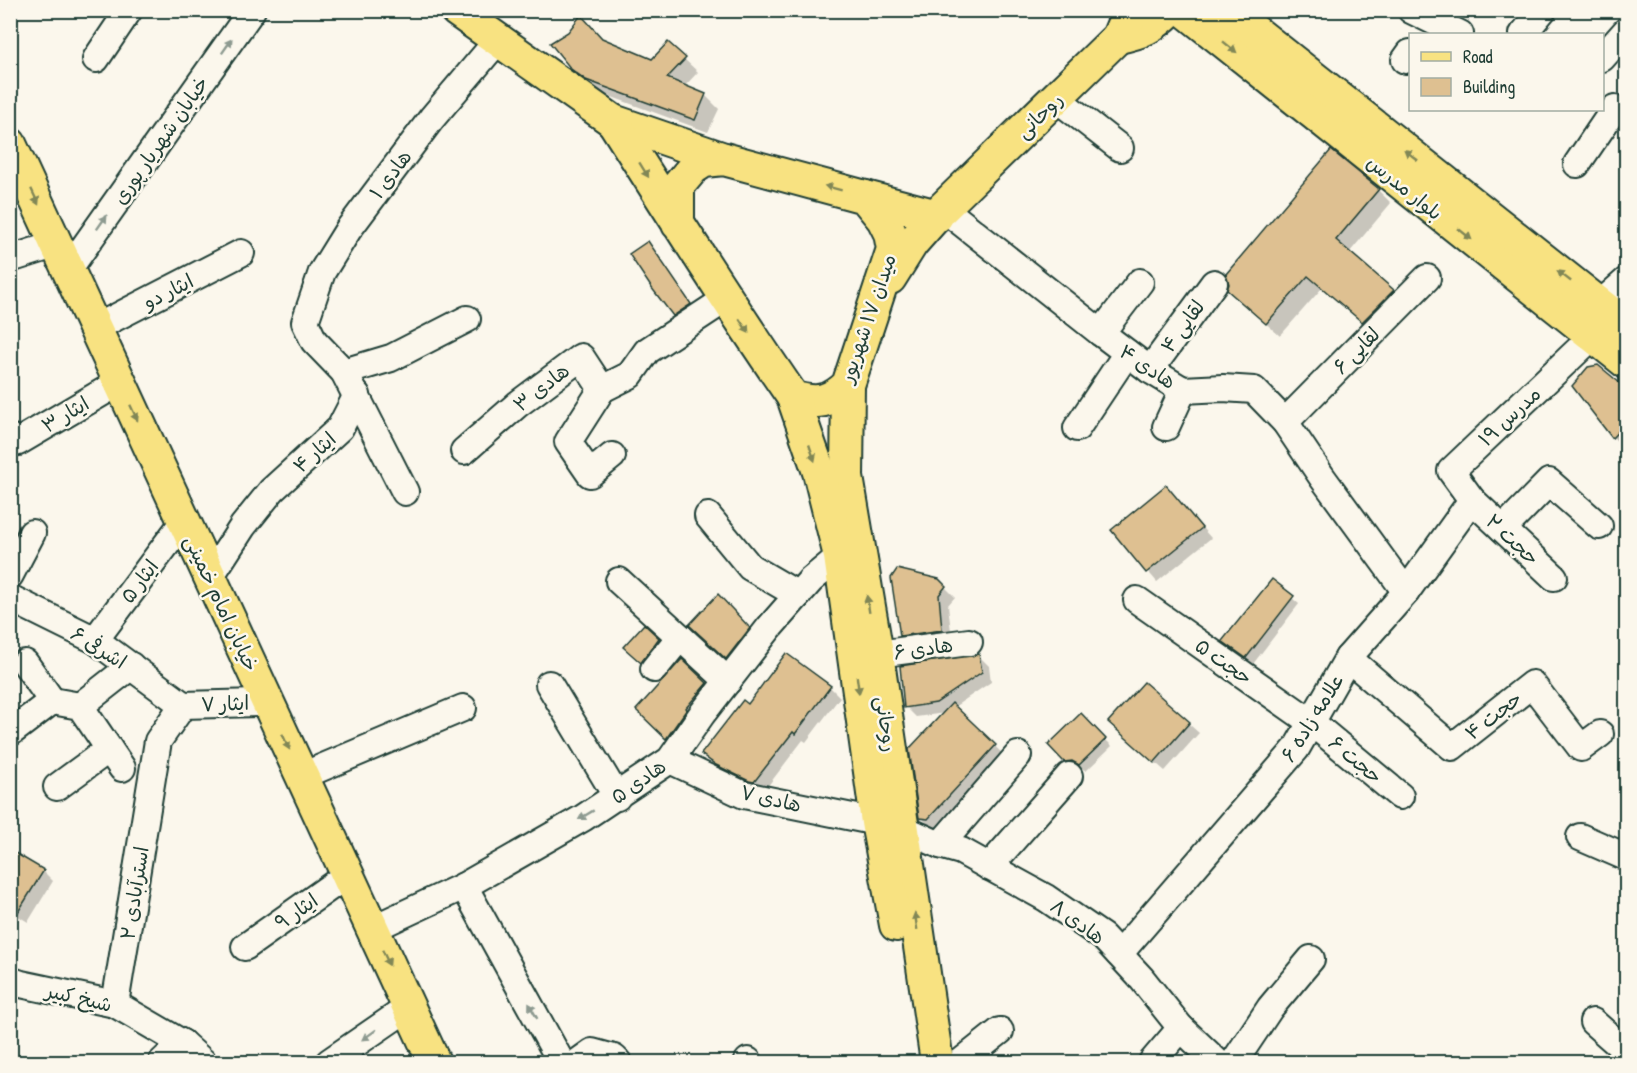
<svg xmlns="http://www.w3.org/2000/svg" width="1637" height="1073" font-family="'Patrick Hand','Playpen Sans Arabic',sans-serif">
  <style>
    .shadow { fill: #0003 }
    .building { fill: #dec091; stroke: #1f3d34; stroke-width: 1.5 }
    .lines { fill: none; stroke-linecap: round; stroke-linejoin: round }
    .minor-casing { stroke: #1f3d34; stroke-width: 30 }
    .major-casing { stroke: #1f3d34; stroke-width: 36 }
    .minor { stroke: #fbf7ec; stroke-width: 26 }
    .major { stroke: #f8e281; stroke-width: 32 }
    .oneway { fill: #8d9a90 }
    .oneway2 { fill: #818757 }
    .labels { text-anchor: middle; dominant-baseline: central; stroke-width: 5; stroke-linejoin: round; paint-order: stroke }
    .street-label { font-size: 20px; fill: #1f3d34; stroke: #fbf7ec }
  </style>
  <rect width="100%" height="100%" fill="#fbf7ec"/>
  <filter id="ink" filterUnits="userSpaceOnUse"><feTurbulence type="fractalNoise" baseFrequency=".0167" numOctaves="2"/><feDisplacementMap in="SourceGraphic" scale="12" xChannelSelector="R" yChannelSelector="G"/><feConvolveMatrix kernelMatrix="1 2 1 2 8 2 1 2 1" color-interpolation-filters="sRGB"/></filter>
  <g filter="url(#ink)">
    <g class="shadow">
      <path d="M 603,40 L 652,61 L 668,44 L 698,72 L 684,87 L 706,96 L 719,109 L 708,132 L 601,93 L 586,82 L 572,68 Z"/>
      <path d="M 1378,190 L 1391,203 L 1349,253 L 1406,304 L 1376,334 L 1322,288 L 1280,336 L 1228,290 Z"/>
      <path d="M 648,243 L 695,310 L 680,320 L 675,315 Z"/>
      <path d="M 1598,367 L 1626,390 L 1626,450 L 1613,437 L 1574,386 Z"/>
      <path d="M 1166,487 L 1211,538 L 1157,582 L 1113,531 Z"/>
      <path d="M 938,580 L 955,597 L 948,605 L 952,640 L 911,645 L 901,635 Z"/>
      <path d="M 1272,581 L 1299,604 L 1253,664 L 1224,641 Z"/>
      <path d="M 728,606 L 759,639 L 737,667 L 700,634 Z"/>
      <path d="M 644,626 L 665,646 L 648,668 L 631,653 Z"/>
      <path d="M 786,655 L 830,687 L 840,697 L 806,742 L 803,740 L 764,791 L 728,775 L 703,754 L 748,706 Z"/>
      <path d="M 979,656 L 989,666 L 991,682 L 954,707 L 1005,756 L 938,828 L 931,827 L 921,817 L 945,713 L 916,717 L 906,707 Z"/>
      <path d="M 706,684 L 713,690 L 673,744 L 638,710 Z"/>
      <path d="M 1144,684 L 1199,733 L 1165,771 L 1120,732 Z"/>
      <path d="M 1081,715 L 1112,746 L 1086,771 L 1080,767 L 1072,768 L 1050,745 Z"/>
      <path d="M 10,851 L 43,871 L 53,881 L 28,922 L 10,911 Z"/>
    </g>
    <g class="building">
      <path d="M 581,15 L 602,38 L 652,59 L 668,42 L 686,58 L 667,78 L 706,94 L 695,120 L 586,80 L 571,69 L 550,43 L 568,32 Z"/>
      <path d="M 1331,150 L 1379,189 L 1336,240 L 1394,290 L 1362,322 L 1308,276 L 1266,324 L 1227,290 L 1229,284 L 1226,274 Z"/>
      <path d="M 648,241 L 691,304 L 673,316 L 651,287 L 629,254 Z"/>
      <path d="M 1598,365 L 1626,388 L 1626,423 L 1612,438 L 1572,386 L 1588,367 Z"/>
      <path d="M 1166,485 L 1202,528 L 1146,573 L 1111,530 Z"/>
      <path d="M 897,569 L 939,579 L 946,586 L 939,595 L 942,630 L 900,636 L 891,578 Z"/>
      <path d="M 1272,579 L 1294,596 L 1246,658 L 1222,641 Z"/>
      <path d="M 718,594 L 750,628 L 726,659 L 689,625 Z"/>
      <path d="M 644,624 L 659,638 L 641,663 L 623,647 Z"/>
      <path d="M 786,653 L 831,686 L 795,734 L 793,732 L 754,782 L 749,781 L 716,765 L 701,754 L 743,700 L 748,704 Z"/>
      <path d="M 979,654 L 982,672 L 936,703 L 904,708 L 900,666 Z"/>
      <path d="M 682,659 L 707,683 L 686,708 L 687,709 L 666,739 L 636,710 Z"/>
      <path d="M 1144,682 L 1190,722 L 1154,763 L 1108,722 Z"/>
      <path d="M 952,703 L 996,745 L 928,819 L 919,818 L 909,749 Z"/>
      <path d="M 1081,713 L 1106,739 L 1079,765 L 1072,761 L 1064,762 L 1048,745 Z"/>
      <path d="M 10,850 L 44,870 L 10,925 Z"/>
    </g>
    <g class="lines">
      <g class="minor-casing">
        <g id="minor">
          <path d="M 1411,10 L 1460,34"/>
          <path d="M 1523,34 L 1543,10"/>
          <path d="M 1602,58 L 1626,31"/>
          <path d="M 96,59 L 129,10"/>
          <path d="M 1405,60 L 1410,53"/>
          <path d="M 1056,98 L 1120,148"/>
          <path d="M 1577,164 L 1615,108"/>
          <path d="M 943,208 L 1101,333 L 1150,370 L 1183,390 L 1223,388 L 1254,390 L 1285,422 L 1322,477 L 1406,592"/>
          <path d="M 10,259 L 57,244"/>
          <path d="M 68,270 L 252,10"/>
          <path d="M 1600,304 L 1626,281"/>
          <path d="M 95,328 L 241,253"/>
          <path d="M 1101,333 L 1140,282"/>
          <path d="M 1150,370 L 1214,283"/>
          <path d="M 344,372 L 391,358 L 467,319"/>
          <path d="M 602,389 L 568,442 L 590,474 L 612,456"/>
          <path d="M 1285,422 L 1427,278"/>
          <path d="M 1166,427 L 1183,390"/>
          <path d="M 1077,428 L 1127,353"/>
          <path d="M 10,437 L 18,442 L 120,382"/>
          <path d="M 464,451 L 518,404 L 581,357 L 602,389 L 630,375 L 647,351 L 726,299"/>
          <path d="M 405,492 L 344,372 L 314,341 L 305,322 L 322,272 L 348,230 L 432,118 L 498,40"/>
          <path d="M 708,516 L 750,567 L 798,595"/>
          <path d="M 1503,529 L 1549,482 L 1599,526"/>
          <path d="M 10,575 L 32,533"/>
          <path d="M 210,577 L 243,526 L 272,490 L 340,428 L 357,395"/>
          <path d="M 1554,577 L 1472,500 L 1451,471 L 1593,336"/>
          <path d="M 619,581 L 728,681"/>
          <path d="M 10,598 L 95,640 L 183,705"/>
          <path d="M 1137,600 L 1311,722 L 1400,796"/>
          <path d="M 95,640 L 184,521"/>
          <path d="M 877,654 L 969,642"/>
          <path d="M 1348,658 L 1452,747 L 1532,684 L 1581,748 L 1600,734"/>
          <path d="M 25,663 L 52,701"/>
          <path d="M 654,669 L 680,637"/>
          <path d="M 549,684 L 617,797"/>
          <path d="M 183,705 L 258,703 L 267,700"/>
          <path d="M 80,706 L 131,666"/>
          <path d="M 10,733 L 52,701 L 80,706 L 122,768"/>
          <path d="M 670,760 L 744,795 L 877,822"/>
          <path d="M 302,776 L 463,708"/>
          <path d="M 57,787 L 109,749"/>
          <path d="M 902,828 L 940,845 L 961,851 L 1046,898 L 1103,937 L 1142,979 L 1181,1028 L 1217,1062"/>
          <path d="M 1580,837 L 1626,857"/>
          <path d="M 940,845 L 1018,755"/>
          <path d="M 989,867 L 1069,776"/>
          <path d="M 464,886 L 561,1062"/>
          <path d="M 372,929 L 464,886 L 583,818 L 670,760 L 702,714 L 769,628 L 811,580 L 840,556"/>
          <path d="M 245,947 L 347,875"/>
          <path d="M 1119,954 L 1296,749 L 1348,658 L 1406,592 L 1472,500"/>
          <path d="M 10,980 L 21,984 L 115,1004 L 182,1043 L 203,1062"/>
          <path d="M 115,1004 L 158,741 L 183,705"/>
          <path d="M 1593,1022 L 1626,1051"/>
          <path d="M 748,1061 L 749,1062"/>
          <path d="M 162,1062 L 182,1043"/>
          <path d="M 329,1062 L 409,1007"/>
          <path d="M 578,1062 L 592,1052 L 614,1058 L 618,1062"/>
          <path d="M 961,1062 L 1000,1031"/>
          <path d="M 1152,1062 L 1181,1028"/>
          <path d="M 1234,1062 L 1270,1008 L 1311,959"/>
        </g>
      </g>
      <g class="major-casing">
        <g id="major">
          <path d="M 456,10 L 613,121 L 724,159"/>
          <path d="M 1184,10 L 1626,362"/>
          <path d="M 1228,10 L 1626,325"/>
          <path d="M 1118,37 C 1141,33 1153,27 1170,10"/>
          <path d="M 613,121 C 672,214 731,307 793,397 C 817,405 830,402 848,385 L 893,249 L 890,233 L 883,219 L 865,197 L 724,159 L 704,161 L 693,168 L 678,186 L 678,224"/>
          <path d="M 10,144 L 434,1062"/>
          <path d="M 865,197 L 937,216"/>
          <path d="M 890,278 L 912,243 L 943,208 L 1118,37 L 1123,25 L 1136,10"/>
          <path d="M 848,385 L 847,477 L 877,654 L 937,1062"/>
          <path d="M 793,397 L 819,472 L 840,556 L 877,822 L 896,925"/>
        </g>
      </g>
      <use href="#minor" class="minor"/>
      <use href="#major" class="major"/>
    </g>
    <defs><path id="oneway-solid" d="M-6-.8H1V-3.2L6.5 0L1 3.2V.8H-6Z" transform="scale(1.5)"/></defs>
    <g class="oneway">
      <use href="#oneway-solid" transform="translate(227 46) rotate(-55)"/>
      <use href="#oneway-solid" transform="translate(102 222) rotate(-55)"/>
      <use href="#oneway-solid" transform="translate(586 815) rotate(149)"/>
      <use href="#oneway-solid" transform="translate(533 1011) rotate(-119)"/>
      <use href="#oneway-solid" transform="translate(369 1035) rotate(145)"/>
    </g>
    <g class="oneway2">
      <use href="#oneway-solid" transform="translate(1230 47) rotate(39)"/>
      <use href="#oneway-solid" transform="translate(1411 155) rotate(-142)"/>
      <use href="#oneway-solid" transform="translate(644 170) rotate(58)"/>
      <use href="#oneway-solid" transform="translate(833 188) rotate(-165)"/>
      <use href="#oneway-solid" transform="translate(35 197) rotate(65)"/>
      <use href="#oneway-solid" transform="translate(1465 234) rotate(39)"/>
      <use href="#oneway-solid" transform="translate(1564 276) rotate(-142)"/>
      <use href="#oneway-solid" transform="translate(744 326) rotate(56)"/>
      <use href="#oneway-solid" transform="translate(134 413) rotate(65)"/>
      <use href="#oneway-solid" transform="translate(812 453) rotate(71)"/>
      <use href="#oneway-solid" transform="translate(868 604) rotate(-99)"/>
      <use href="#oneway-solid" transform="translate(858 685) rotate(82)"/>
      <use href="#oneway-solid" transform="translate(286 742) rotate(65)"/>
      <use href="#oneway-solid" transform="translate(916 921) rotate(-98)"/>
      <use href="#oneway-solid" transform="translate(386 958) rotate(65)"/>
    </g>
  </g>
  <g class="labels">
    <g class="street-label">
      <text transform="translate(1039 115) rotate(-44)">روحانی</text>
      <text transform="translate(160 140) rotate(-55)">خیابان شهریار پوری</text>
      <text transform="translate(390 174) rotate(-53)">هادی ۱</text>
      <text transform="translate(1405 187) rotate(39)">بلوار مدرس</text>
      <text transform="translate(168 291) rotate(-27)">ایثار دو</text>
      <text transform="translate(867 318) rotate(-71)">میدان ۱۷ شهریور</text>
      <text transform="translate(1182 326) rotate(-54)">لقایی ۴</text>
      <text transform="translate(1356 350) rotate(-45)">لقایی ۶</text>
      <text transform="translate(1148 366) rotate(34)">هادی ۴</text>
      <text transform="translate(541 387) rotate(-38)">هادی ۳</text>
      <text transform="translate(65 414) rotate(-31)">ایثار ۳</text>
      <text transform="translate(1509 416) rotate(-43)">مدرس ۱۹</text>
      <text transform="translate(314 452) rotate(-42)">ایثار ۴</text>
      <text transform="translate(1513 539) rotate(43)">حجت ۲</text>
      <text transform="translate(139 581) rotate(-53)">ایثار ۵</text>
      <text transform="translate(222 603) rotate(65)">خیابان امام خمینی</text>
      <text transform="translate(99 647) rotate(32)">اشرفی ۶</text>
      <text transform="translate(923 648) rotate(-8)">هادی ۶</text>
      <text transform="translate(1224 661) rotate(35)">حجت ۵</text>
      <text transform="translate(225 703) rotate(-2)">ایثار ۷</text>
      <text transform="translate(1493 715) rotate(-38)">حجت ۴</text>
      <text transform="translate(1312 717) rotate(-58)">علامه زاده ۶</text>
      <text transform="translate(887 724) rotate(82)">روحانی</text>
      <text transform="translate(1356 759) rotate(40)">حجت ۶</text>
      <text transform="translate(638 781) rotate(-35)">هادی ۵</text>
      <text transform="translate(771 798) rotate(13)">هادی ۷</text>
      <text transform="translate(134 893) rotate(-81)">استرآبادی ٣</text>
      <text transform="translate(296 911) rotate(-35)">ایثار ۹</text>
      <text transform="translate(1078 921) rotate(36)">هادی ۸</text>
      <text transform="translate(79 997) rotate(13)">شیخ کبیر</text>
    </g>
  </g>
  <rect width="1637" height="1073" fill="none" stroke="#fbf7ec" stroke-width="36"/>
  <rect x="18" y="18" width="1601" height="1037" fill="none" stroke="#1f3d34" stroke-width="2" filter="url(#ink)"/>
  <rect x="1409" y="33" width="195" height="78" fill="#fbf7ec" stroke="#a3ada2" stroke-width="1.5"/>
  <rect x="1421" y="52" width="30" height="9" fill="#f8e281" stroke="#a3ada2" stroke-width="1.5"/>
  <text x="1463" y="63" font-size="18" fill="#1f3d34">Road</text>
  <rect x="1421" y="78" width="30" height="18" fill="#dec091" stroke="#a3ada2" stroke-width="1.5"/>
  <text x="1463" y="93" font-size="18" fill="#1f3d34">Building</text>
</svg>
